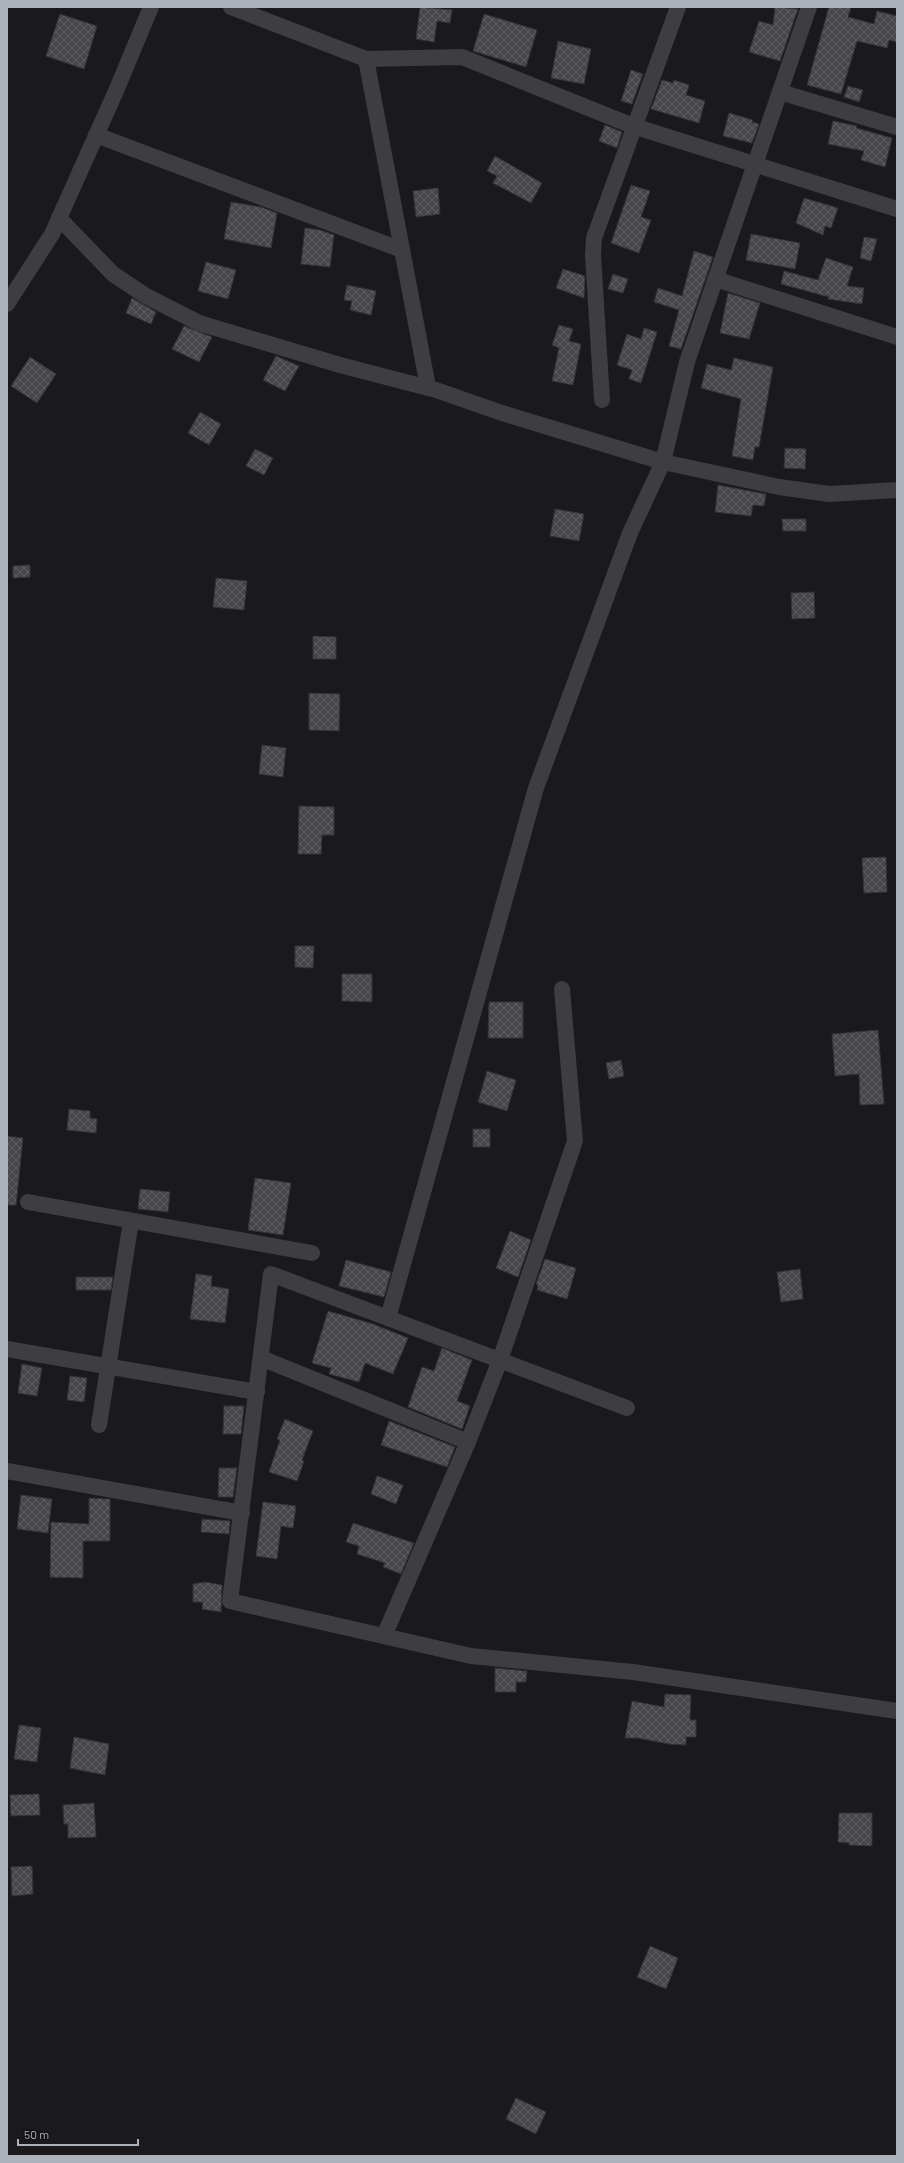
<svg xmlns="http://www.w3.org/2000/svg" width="904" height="2163" font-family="Barlow,sans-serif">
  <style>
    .building { fill: url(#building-cross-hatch); stroke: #343437 }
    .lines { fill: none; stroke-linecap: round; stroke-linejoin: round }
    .minor { stroke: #3d3d42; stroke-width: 16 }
  </style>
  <defs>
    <pattern id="building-cross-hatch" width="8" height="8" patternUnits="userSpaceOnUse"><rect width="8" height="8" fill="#47474b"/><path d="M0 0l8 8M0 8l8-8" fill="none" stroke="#5f5f63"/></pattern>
  </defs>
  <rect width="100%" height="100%" fill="#1a191b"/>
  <g class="building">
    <path d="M 420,7 L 452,10 L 450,23 L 437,21 L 434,42 L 416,39 Z"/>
    <path d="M 775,7 L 798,9 L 780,61 L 749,52 L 759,21 L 773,25 Z"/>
    <path d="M 829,7 L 851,7 L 848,17 L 874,24 L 877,11 L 897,16 L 897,42 L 889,40 L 887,48 L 857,41 L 841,94 L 807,85 Z"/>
    <path d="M 60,14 L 97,26 L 84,69 L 46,56 Z"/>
    <path d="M 484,14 L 537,30 L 526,67 L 473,51 Z"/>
    <path d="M 558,41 L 591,49 L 584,84 L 551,78 Z"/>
    <path d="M 631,70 L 643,74 L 632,104 L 621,101 Z"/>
    <path d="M 662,80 L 673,83 L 674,80 L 689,85 L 686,95 L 705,101 L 699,123 L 651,109 Z"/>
    <path d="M 848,86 L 863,90 L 859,102 L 844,97 Z"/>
    <path d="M 729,113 L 753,120 L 752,122 L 759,124 L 752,143 L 723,136 Z"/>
    <path d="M 833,121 L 857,126 L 856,128 L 892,138 L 885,167 L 861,160 L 864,151 L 828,144 Z"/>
    <path d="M 605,125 L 622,132 L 617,148 L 599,141 Z"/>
    <path d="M 495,156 L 542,183 L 531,203 L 493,183 L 497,176 L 487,171 Z"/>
    <path d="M 631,185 L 650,191 L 641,217 L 651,220 L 639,253 L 611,243 Z"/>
    <path d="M 438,188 L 440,214 L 416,217 L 413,191 Z"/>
    <path d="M 804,198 L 838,208 L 831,228 L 825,226 L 823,235 L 796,223 Z"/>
    <path d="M 231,202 L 261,207 L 277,213 L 271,248 L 224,239 Z"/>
    <path d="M 305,228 L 320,230 L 334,235 L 330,267 L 301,264 Z"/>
    <path d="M 751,234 L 800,243 L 795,269 L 746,260 Z"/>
    <path d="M 864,237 L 877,239 L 871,261 L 860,258 Z"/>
    <path d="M 694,251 L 713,257 L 681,349 L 669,346 L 679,310 L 654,302 L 658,288 L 682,296 Z"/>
    <path d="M 826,258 L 853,267 L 847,286 L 864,288 L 862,304 L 828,299 L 829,297 L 781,284 L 784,271 L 818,280 Z"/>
    <path d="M 206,262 L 236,270 L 228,299 L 198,291 Z"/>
    <path d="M 563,269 L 585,276 L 584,298 L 556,288 Z"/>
    <path d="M 613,274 L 628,279 L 623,293 L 608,289 Z"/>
    <path d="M 347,285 L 376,291 L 371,315 L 350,310 L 352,301 L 344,300 Z"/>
    <path d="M 728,293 L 760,303 L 749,339 L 720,333 Z"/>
    <path d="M 132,298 L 156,312 L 151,324 L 126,313 Z"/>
    <path d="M 559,325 L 573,329 L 569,341 L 581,344 L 573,385 L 552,381 L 559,348 L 552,345 Z"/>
    <path d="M 184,326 L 212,337 L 199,362 L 172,349 Z"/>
    <path d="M 644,328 L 657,332 L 641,383 L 629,379 L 632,370 L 617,365 L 627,334 L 641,339 Z"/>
    <path d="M 276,356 L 299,366 L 285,391 L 263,380 Z"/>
    <path d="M 30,357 L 56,374 L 37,403 L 11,386 Z"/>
    <path d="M 734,358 L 773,367 L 759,447 L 755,447 L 753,460 L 732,456 L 741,399 L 701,388 L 707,364 L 731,370 Z"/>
    <path d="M 200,412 L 221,424 L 209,445 L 188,433 Z"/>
    <path d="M 785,448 L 806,449 L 805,469 L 784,468 Z"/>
    <path d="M 255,449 L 273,458 L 264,475 L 246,466 Z"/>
    <path d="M 718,485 L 766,494 L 764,506 L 753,505 L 751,516 L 715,512 Z"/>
    <path d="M 555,509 L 584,514 L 579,541 L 550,536 Z"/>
    <path d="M 782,519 L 806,519 L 806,531 L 783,531 Z"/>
    <path d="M 30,565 L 30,577 L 13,578 L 13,566 Z"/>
    <path d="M 216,578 L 247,581 L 244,610 L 213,607 Z"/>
    <path d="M 814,592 L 815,618 L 792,619 L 791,593 Z"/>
    <path d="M 313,636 L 336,637 L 336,659 L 313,659 Z"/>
    <path d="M 309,693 L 340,694 L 339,731 L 309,730 Z"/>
    <path d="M 262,745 L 286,748 L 283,777 L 259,774 Z"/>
    <path d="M 299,806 L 334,807 L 334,835 L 322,835 L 321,854 L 298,854 Z"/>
    <path d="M 886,857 L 887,892 L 864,893 L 862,858 Z"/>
    <path d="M 295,946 L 314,946 L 313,968 L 295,967 Z"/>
    <path d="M 342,974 L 372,974 L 372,1002 L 342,1001 Z"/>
    <path d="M 489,1002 L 523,1002 L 523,1038 L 488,1038 Z"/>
    <path d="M 878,1030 L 884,1104 L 860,1105 L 859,1074 L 835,1076 L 832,1034 Z"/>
    <path d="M 621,1060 L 624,1076 L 609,1079 L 606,1063 Z"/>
    <path d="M 487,1071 L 516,1080 L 507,1111 L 478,1102 Z"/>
    <path d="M 69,1109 L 90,1111 L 90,1118 L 97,1119 L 96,1133 L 67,1130 Z"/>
    <rect x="473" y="1129" width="17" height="18"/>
    <path d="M 7,1136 L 23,1138 L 16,1205 L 7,1205 Z"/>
    <path d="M 255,1178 L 291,1183 L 283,1235 L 248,1230 Z"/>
    <path d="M 140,1189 L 170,1192 L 168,1212 L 138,1209 Z"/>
    <path d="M 510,1231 L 531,1240 L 518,1277 L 496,1268 Z"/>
    <path d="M 545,1259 L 576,1268 L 567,1299 L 537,1290 L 538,1285 L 536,1284 Z"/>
    <path d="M 346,1260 L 391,1272 L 384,1297 L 339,1286 Z"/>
    <path d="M 800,1269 L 803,1299 L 781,1302 L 777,1272 Z"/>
    <path d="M 196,1274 L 212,1276 L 211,1286 L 229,1289 L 225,1323 L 190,1319 Z"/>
    <path d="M 76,1277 L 113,1277 L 111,1290 L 76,1290 Z"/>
    <path d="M 328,1311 L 373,1324 L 408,1338 L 393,1374 L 365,1363 L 359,1382 L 329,1374 L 331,1368 L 312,1363 Z"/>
    <path d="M 442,1348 L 472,1360 L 457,1401 L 470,1406 L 462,1429 L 408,1407 L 422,1367 L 434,1371 Z"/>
    <path d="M 22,1364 L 42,1368 L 37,1396 L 18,1393 Z"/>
    <path d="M 70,1376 L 87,1378 L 84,1402 L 67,1400 Z"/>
    <path d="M 224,1406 L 244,1406 L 241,1434 L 223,1434 Z"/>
    <path d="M 285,1419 L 313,1431 L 302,1460 L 304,1461 L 297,1481 L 269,1472 L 280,1440 L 277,1439 Z"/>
    <path d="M 389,1421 L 455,1447 L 447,1467 L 381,1445 Z"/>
    <path d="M 219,1468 L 237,1468 L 233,1497 L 218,1497 Z"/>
    <path d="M 377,1476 L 403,1485 L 396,1504 L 371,1494 Z"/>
    <path d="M 21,1495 L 52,1499 L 48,1533 L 17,1529 Z"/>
    <path d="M 89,1498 L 110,1499 L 110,1541 L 83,1541 L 83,1578 L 50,1577 L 51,1522 L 89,1524 Z"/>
    <path d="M 263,1502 L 296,1506 L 293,1528 L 281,1526 L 277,1559 L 256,1556 Z"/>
    <path d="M 202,1519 L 230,1521 L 229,1534 L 201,1532 Z"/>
    <path d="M 353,1523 L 414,1543 L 401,1574 L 383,1567 L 385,1563 L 357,1554 L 359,1546 L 346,1542 Z"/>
    <path d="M 205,1582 L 222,1585 L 221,1612 L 202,1609 L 203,1602 L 193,1602 L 193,1584 Z"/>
    <path d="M 495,1668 L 527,1671 L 526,1682 L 516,1682 L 516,1692 L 495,1692 Z"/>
    <path d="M 665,1694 L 691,1695 L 690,1720 L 696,1720 L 696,1737 L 686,1737 L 686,1745 L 669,1744 L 638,1738 L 625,1738 L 632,1701 L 664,1707 Z"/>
    <path d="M 19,1725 L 41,1728 L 37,1762 L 14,1759 Z"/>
    <path d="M 74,1737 L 109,1744 L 105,1775 L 70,1768 Z"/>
    <path d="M 39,1794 L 40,1815 L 11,1816 L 10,1795 Z"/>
    <path d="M 94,1803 L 96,1837 L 68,1838 L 68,1824 L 64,1824 L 63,1805 Z"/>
    <path d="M 839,1813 L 872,1813 L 872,1846 L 849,1845 L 849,1843 L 838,1842 Z"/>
    <path d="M 32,1866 L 33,1894 L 12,1896 L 11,1867 Z"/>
    <path d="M 650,1946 L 678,1958 L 666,1989 L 637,1977 Z"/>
    <path d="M 516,2098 L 546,2112 L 536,2134 L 506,2119 Z"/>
  </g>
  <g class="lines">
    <g class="minor">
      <path d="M 231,7 L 366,59 L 462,57 L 633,126 L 897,209"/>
      <path d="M 366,59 L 428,387"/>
      <path d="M 780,92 L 897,127"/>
      <path d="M 96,135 L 402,250"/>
      <path d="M 59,218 L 113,274 L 146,296 L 199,323 L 340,365 L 436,390 L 502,413 L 663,462 L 779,487 L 829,494 L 897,490"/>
      <path d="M 715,279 L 897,337"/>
      <path d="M 7,304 L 52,234 L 116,91 L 151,7"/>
      <path d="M 602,400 L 593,255 L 594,238 L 678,7"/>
      <path d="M 28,1202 L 312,1253"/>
      <path d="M 388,1318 L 536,788 L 630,533 L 663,462 L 687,362 L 809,7"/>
      <path d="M 7,1349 L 257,1392"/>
      <path d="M 261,1358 L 468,1442"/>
      <path d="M 627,1408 L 271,1274 L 230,1601 L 471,1656 L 633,1672 L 897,1711"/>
      <path d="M 99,1425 L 131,1221"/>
      <path d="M 7,1471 L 242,1513"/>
      <path d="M 384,1636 L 468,1442 L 500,1360 L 575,1141 L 562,989"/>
    </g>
  </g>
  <rect width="904" height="2163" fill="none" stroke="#adb1ba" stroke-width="16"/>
  <path d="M18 2139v6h120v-6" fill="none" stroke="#adb1ba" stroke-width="2"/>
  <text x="24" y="2139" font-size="12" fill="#adb1ba" stroke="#141417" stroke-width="3" paint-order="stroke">50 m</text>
</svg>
